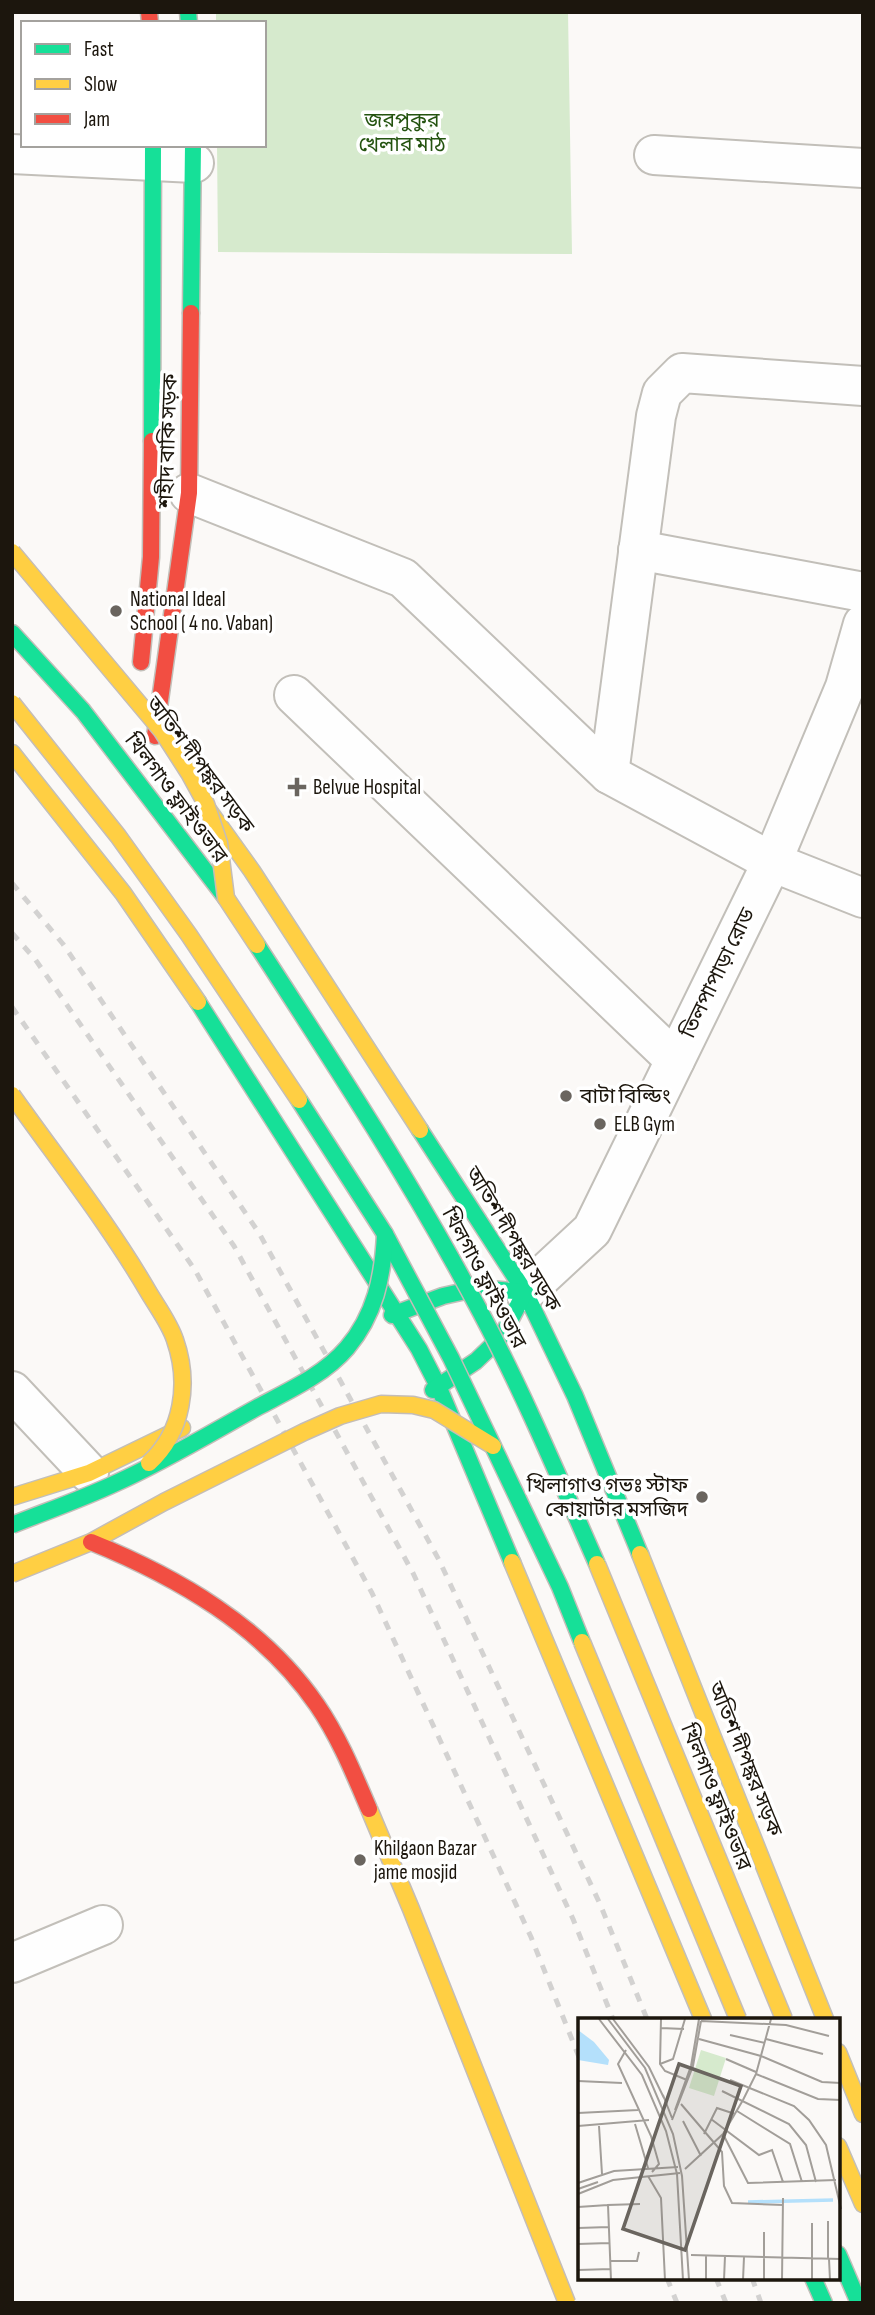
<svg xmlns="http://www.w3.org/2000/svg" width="875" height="2315" font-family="'Sofia Sans Condensed','Noto Sans Bengali',sans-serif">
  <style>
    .green { fill: #d6eacd }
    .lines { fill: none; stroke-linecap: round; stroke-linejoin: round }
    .street-casing { stroke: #c2bfb9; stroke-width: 42 }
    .fast-casing { stroke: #c2bfb9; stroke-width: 19 }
    .slow-casing { stroke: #c2bfb9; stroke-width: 19 }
    .jam-casing { stroke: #c2bfb9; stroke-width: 19 }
    .street { stroke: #fefefe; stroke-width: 38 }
    .fast { stroke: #16e098; stroke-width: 16 }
    .slow { stroke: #ffcf43; stroke-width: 16 }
    .jam { stroke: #f24e42; stroke-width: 16 }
    .rail { stroke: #d3d2d1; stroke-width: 5; stroke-dasharray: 9 9; stroke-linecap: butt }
    .fast-bridge-casing { stroke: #c4bdb8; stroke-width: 19; stroke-linecap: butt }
    .slow-bridge-casing { stroke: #c4bdb8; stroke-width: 19; stroke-linecap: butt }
    .jam-bridge-casing { stroke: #c4bdb8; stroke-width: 19; stroke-linecap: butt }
    .fast-bridge { stroke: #16e098; stroke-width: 16 }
    .slow-bridge { stroke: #ffcf43; stroke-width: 16 }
    .jam-bridge { stroke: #f24e42; stroke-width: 16 }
    .poi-dot { fill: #6a655f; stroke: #fff; stroke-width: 2.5 }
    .labels { text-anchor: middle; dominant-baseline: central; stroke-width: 7; stroke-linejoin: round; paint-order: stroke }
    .park-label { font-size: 21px; fill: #245310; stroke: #fff }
    .street-label { font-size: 21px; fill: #1c160d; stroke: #fff }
    .poi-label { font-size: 21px; fill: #1c160d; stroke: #fff; text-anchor: start }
    .inset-river { fill: none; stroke: #b4e0fb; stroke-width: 3.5 }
    .inset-road { fill: none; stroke: #a29e99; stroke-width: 2 }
    .view { fill: #6a655f; fill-opacity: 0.15; stroke: #6a655f; stroke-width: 3.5 }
    .inset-edge { fill: none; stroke: #1c160d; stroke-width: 3.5 }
  </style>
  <rect width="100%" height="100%" fill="#fbf9f7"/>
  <path class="green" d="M 216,12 L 568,12 L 572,254 L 218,252 L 217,145 L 264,145 L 264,23 L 216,23 Z"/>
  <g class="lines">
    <g class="street-casing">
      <g id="street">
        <path d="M 12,154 L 194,163"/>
        <path d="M 654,155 L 863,168"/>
        <path d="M 189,493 L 403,578 L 609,774 L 772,862 L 863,898"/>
        <path d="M 638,550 L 863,592"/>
        <path d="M 294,695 L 675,1060"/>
        <path d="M 609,774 L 656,416 L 662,393 L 682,373 L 863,386"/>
        <path d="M 525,1292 L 592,1230 L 772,862 L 845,687 L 863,624"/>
        <path d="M 12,1391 L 89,1473"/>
        <path d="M 12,1963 L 103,1925"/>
      </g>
    </g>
    <g class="fast-casing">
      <g id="fast">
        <path d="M 188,12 L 189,23"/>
        <path d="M 191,313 L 193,145"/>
        <path d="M 152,441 L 153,145"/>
        <path d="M 12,633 L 83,711 L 226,898"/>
        <path d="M 198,1002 L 419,1349 L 439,1388 L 512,1562"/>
        <path d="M 420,1130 L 525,1292 L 575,1396 L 640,1554"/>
        <path d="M 392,1315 L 443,1296 L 479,1288 L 525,1292 L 502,1336 L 476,1361 L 433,1390"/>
        <path d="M 838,2254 L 859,2303"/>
        <path d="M 813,2278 L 824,2303"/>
      </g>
    </g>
    <g class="slow-casing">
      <g id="slow">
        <path d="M 12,753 L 123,893 L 198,1002"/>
        <path d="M 209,811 L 252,871 L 420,1130"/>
        <path d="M 12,1497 L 89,1473 L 182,1428"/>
        <path d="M 640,1554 L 825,2019"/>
        <path d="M 512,1562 L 703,2019"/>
        <path d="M 838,2052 L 863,2114"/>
        <path d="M 838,2146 L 863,2204"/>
      </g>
    </g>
    <g class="jam-casing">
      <g id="jam">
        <path d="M 149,12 L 150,23"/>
        <path d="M 141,662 L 151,557 L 152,441"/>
        <path d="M 155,736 L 189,493 L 191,313"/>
      </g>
    </g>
    <use href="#street" class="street"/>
    <use href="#fast" class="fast"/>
    <use href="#slow" class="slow"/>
    <use href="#jam" class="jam"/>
    <g class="rail">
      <path d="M 12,883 L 63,944 L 259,1233 L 439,1560 L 600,1904 L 647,2019"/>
      <path d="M 12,933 L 35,959 L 234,1246 L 413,1573 L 573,1919 L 613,2019"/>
      <path d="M 12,1007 L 195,1270 L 372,1593 L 531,1937 L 579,2057"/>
      <path d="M 667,2278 L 677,2303"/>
      <path d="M 716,2278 L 726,2303"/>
      <path d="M 752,2278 L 761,2303"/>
    </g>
    <g class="fast-bridge-casing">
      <g id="fast-bridge">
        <path d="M 257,945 C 335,1065 414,1186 481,1313 C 524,1394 560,1480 597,1564"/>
        <path d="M 299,1100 L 385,1234 L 451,1358 L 560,1587 L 582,1642"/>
        <path d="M 12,1525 C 47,1511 82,1499 116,1483 C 165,1461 211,1433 258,1407 C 288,1391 324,1375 347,1348 C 375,1315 383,1277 385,1234"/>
      </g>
    </g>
    <g class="slow-bridge-casing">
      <g id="slow-bridge">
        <path d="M 12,552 L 162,731 L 189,773 L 206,804 L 219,843 L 226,898 L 257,945"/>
        <path d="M 12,703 L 118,836 L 189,935 L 299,1100"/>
        <path d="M 12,1095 C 58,1160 109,1224 149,1293 C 158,1308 170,1324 175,1340 C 190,1383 183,1432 149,1463"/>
        <path d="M 597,1564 L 784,2019"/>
        <path d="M 12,1574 L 91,1542 L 164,1502 L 304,1432 L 340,1416 L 381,1404 L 413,1405 L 434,1410 L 493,1446"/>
        <path d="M 582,1642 L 738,2019"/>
        <path d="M 369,1809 L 411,1909 L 567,2303"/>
      </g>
    </g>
    <g class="jam-bridge-casing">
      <path id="jam-bridge" d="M 91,1542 C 177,1577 263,1626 317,1705 C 339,1737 354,1774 369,1809"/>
    </g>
    <use href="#fast-bridge" class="fast-bridge"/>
    <use href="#slow-bridge" class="slow-bridge"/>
    <use href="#jam-bridge" class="jam-bridge"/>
  </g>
  <g class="poi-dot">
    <circle cx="116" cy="611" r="7"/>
    <path d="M293.5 776.5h7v7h7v7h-7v7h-7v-7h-7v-7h7z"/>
    <circle cx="566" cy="1096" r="7"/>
    <circle cx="600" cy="1124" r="7"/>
    <circle cx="702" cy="1497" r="7"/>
    <circle cx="360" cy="1860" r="7"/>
  </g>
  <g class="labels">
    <g class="park-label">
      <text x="402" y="120">জরপুকুর<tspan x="402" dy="24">খেলার মাঠ</tspan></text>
    </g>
    <g class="street-label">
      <text transform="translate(168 441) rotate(-88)">শহীদ বাকি সড়ক</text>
      <text transform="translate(200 765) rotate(53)">অতিশ দীপঙ্কর সড়ক</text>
      <text transform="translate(176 798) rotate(53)">খিলগাও ফ্লাইওভার</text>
      <text transform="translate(718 973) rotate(-64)">তিলপাপাড়া রোড</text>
      <text transform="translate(513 1239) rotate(59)">অতিশ দীপঙ্কর সড়ক</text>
      <text transform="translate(484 1278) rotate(62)">খিলগাও ফ্লাইওভার</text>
      <text transform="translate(745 1759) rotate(68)">অতিশ দীপঙ্কর সড়ক</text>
      <text transform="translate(716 1797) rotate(68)">খিলগাও ফ্লাইওভার</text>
    </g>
    <g class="poi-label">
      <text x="130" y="599">National Ideal<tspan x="130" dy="24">School ( 4 no. Vaban)</tspan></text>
      <text x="313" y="787">Belvue Hospital</text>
      <text x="580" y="1096">বাটা বিল্ডিং</text>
      <text x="614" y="1124">ELB Gym</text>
      <text x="688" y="1485" text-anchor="end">খিলাগাও গভঃ স্টাফ<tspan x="688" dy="24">কোয়ার্টার মসজিদ</tspan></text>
      <text x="374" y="1848">Khilgaon Bazar<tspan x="374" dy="24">jame mosjid</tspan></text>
    </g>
  </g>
  <g transform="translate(578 2018)">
    <rect width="262" height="262" fill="#fbf9f7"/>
    <path d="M 123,32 L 148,40 L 136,78 L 111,70 Z" fill="#d6eacd"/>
    <path d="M 0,12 L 16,24 L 31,42 L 30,47 L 0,42 Z" fill="#b4e0fb"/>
    <path class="inset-river" d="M 170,184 L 255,182"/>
    <path class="inset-road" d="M 21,1 L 64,57 L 88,113 L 99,156 L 105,262M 30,1 L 67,50 L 95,116 L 104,158 L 111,262M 35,1 L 71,49 L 86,80M 83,1 L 82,46 L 87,53 L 109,62M 123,3 L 208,7 L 251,18M 83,10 L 106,11M 152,17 L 187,25M 121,21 L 183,38 L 244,64 L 263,65M 188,21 L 245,36M 48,32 L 40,46 L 73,118 L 81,146 L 74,154M 148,41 L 178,54M 82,46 L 95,41 L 107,1M 178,56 L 240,81 L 263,82M 152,62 L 216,88 L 231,102 L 248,127 L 263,191M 0,63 L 44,65M 144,73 L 211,106 L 228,127 L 238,164M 85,77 L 94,100M 103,86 L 144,134 L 146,168 L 154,185 L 205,187M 97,92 L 113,48 L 121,1M 159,93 L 212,126 L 224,164M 0,95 L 60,92M 133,101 L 181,137 L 194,132 L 205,164M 94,102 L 115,48 L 123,3M 105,103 L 123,138M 57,106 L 70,150M 0,108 L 71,102M 21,108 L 24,156M 126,116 L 139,90 L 157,96M 145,116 L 170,165 L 258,162M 107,151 L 145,116 L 165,82 L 178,56 L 193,1M 70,158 L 83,180 L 87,262M 0,165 L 36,153 L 100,149M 0,171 L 20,164M 0,176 L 35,162 L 102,155M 0,189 L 30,187M 250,203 L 250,241M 234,205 L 234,262M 0,210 L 31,209M 0,226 L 31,225M 113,237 L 263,241M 128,237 L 128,262M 251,241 L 252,262M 32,243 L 59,243 L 61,234M 0,252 L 33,251M 33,262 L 30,187 L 62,186M 146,262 L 147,238M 165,262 L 166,239M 186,262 L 186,214M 204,262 L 205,180"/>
    <path class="view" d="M 101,46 L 163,68 L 107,232 L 45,211 Z"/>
    <rect width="262" height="262" class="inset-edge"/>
  </g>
  <rect width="875" height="2315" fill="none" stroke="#1c160d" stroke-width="28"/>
  <rect x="21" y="21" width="245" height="126" fill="#ffffff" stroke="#a4a29e" stroke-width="2"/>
  <rect x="35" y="44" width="35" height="10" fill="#16e098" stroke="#a4a29e" stroke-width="2"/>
  <text x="84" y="56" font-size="21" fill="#1c160d">Fast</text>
  <rect x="35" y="79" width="35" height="10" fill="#ffcf43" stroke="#a4a29e" stroke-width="2"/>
  <text x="84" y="91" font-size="21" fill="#1c160d">Slow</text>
  <rect x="35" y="114" width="35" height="10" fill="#f24e42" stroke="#a4a29e" stroke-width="2"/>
  <text x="84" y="126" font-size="21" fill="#1c160d">Jam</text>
</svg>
